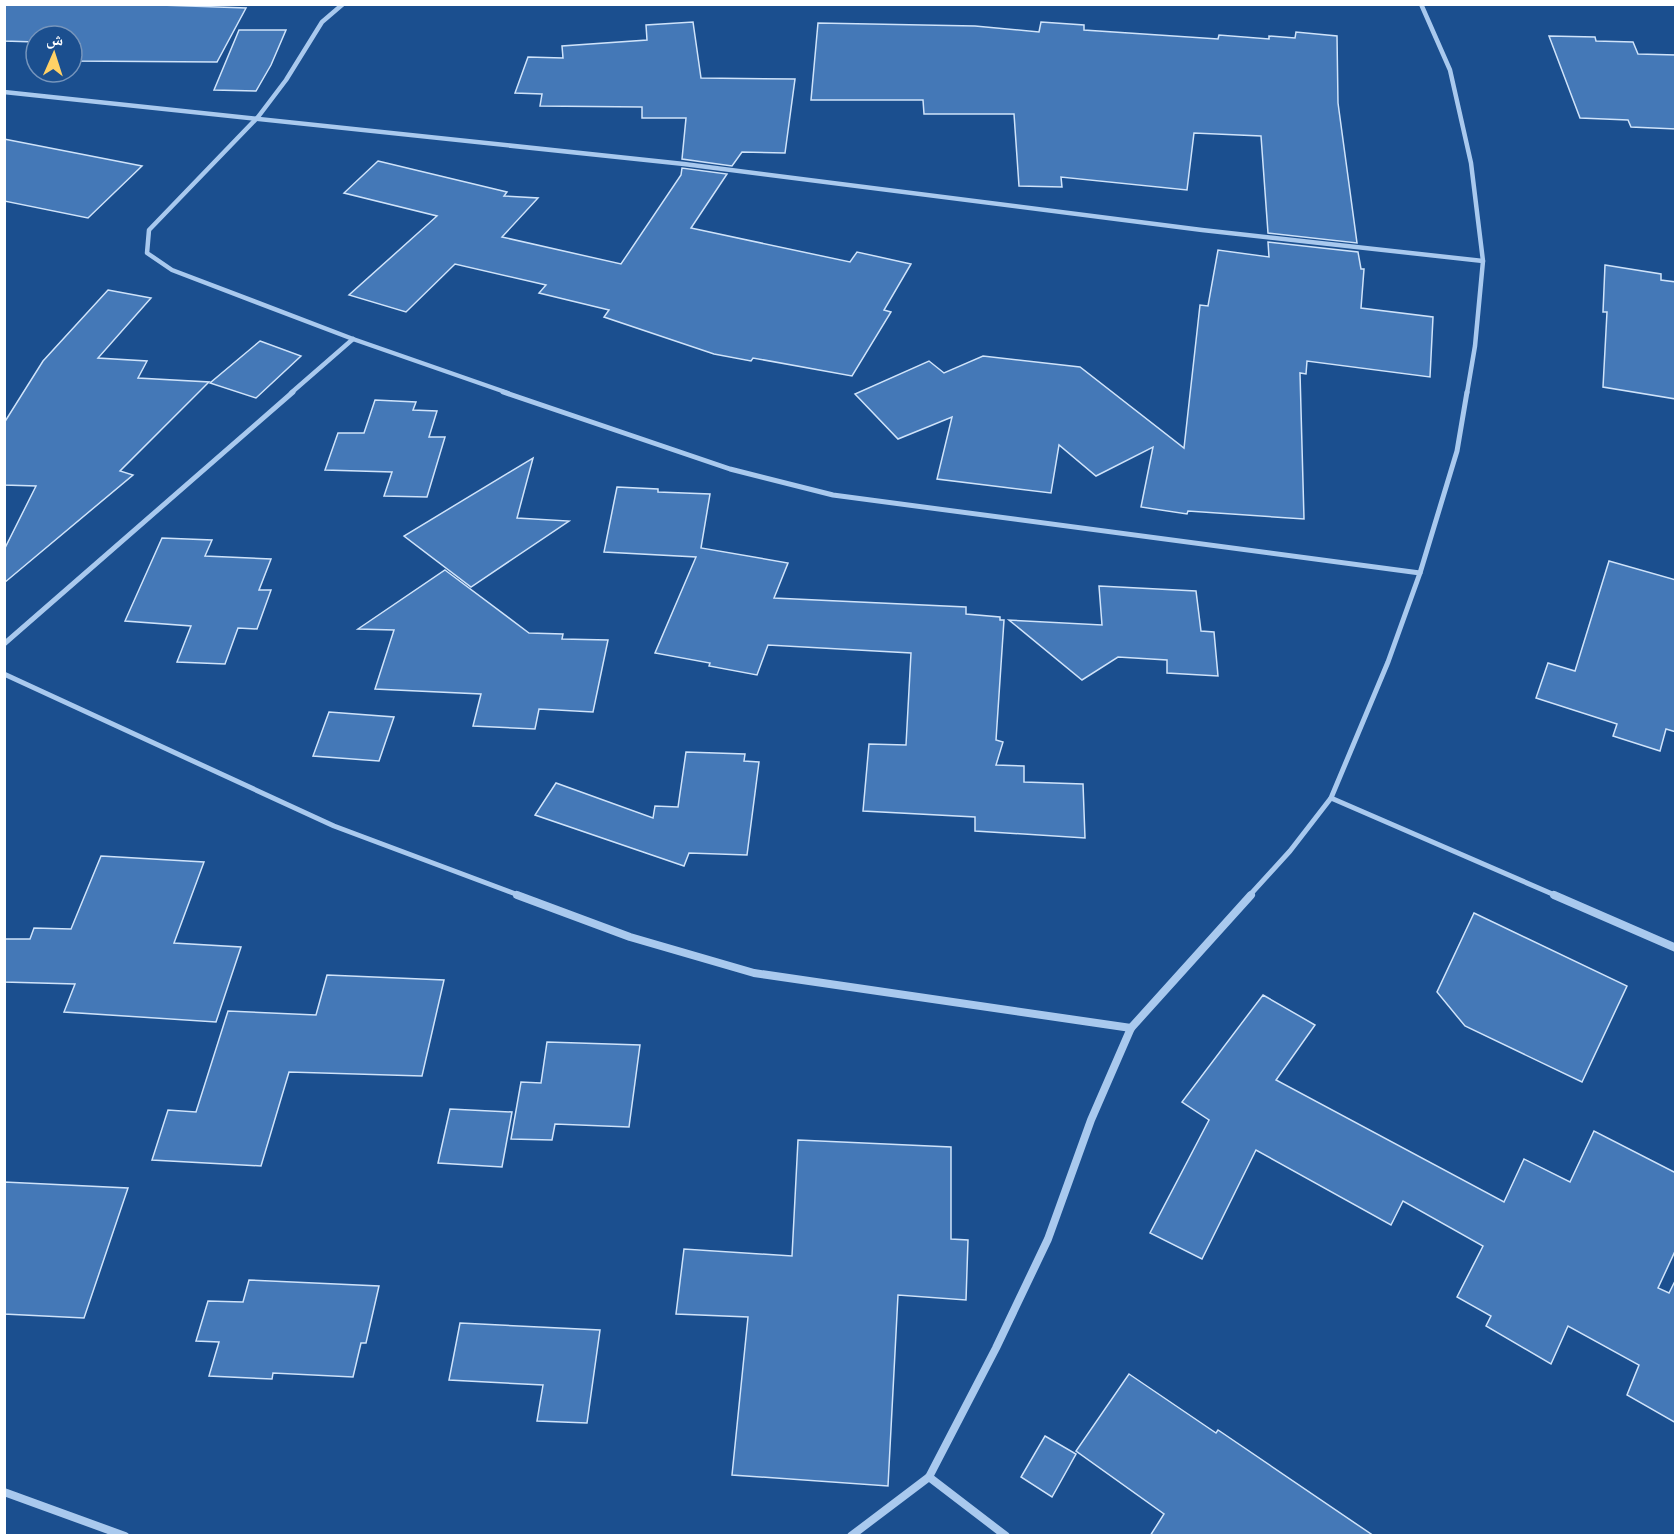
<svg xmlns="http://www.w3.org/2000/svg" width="1680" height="1540" font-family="'Public Sans','Noto Naskh Arabic',sans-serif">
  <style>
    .building { fill: #4478b7; stroke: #cfe3fa; stroke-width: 1.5 }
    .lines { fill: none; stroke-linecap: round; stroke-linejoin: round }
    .minor-far2 { stroke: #a9c9ee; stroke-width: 4.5 }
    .minor-far1 { stroke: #a9c9ee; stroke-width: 5 }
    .minor { stroke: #a9c9ee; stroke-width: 8 }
  </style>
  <rect width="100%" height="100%" fill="#1b4f8f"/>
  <g class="building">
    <path d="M 4,4 L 131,4 L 246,8 L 217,62 L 72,61 L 72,50 L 79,44 L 72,43 L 72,36 L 36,36 L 36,42 L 4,41 Z"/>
    <path d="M 693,22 L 701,78 L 795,79 L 785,153 L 742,152 L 732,166 L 682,159 L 686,118 L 642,118 L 642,107 L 540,106 L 542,94 L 515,93 L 528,57 L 563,58 L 562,46 L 647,40 L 646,25 Z"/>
    <path d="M 1041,22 L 1084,25 L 1084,30 L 1218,39 L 1219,35 L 1269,39 L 1269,36 L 1295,38 L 1296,32 L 1337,36 L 1338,103 L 1357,243 L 1268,233 L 1261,136 L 1194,133 L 1187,190 L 1061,177 L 1062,187 L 1019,186 L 1014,114 L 924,114 L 923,100 L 811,100 L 818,23 L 975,26 L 1039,32 Z"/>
    <path d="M 239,30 L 286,30 L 271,65 L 256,91 L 214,90 Z"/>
    <path d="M 1549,36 L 1595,37 L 1596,41 L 1633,42 L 1638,54 L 1676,55 L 1676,129 L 1631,127 L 1628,120 L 1580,118 Z"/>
    <path d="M 4,139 L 142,166 L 88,218 L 4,201 Z"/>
    <path d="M 378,161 L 507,192 L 504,196 L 538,198 L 502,237 L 621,264 L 681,175 L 682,168 L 727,174 L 691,228 L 850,262 L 857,252 L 911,264 L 884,310 L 891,312 L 852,376 L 753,358 L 751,361 L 714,354 L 604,317 L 609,310 L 539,293 L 546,285 L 455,264 L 406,312 L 349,295 L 437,216 L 344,193 Z"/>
    <path d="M 1268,242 L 1358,252 L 1361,269 L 1364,269 L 1361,308 L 1433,317 L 1430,377 L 1307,361 L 1306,374 L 1300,373 L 1304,519 L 1188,511 L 1187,514 L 1141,507 L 1153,447 L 1096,476 L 1059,445 L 1051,493 L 937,479 L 952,417 L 898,439 L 855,394 L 929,361 L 944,373 L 983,356 L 1080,367 L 1184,448 L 1200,305 L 1208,306 L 1218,250 L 1269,257 Z"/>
    <path d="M 1605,265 L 1661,274 L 1661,280 L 1676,282 L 1676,399 L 1603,387 L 1607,312 L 1603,312 Z"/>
    <path d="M 108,290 L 151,298 L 98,358 L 147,361 L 138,378 L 209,382 L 120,471 L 133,475 L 4,583 L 4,550 L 36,486 L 4,485 L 4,423 L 43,361 Z"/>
    <path d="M 260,341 L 301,356 L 256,398 L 210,383 Z"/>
    <path d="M 375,400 L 416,402 L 413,410 L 437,411 L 429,437 L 445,437 L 427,497 L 384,496 L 392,472 L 325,470 L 338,433 L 364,433 Z"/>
    <path d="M 533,458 L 517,518 L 569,521 L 471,587 L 404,536 Z"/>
    <path d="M 617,487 L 658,489 L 658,492 L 710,494 L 701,548 L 788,563 L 774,598 L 966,607 L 966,614 L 1000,617 L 1000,620 L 1004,620 L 996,740 L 1003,742 L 996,765 L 1024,766 L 1024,782 L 1083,784 L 1085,838 L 975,831 L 975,817 L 863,811 L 869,744 L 906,745 L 911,653 L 768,645 L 757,675 L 709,666 L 710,663 L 655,653 L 696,557 L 604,552 Z"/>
    <path d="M 162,538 L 212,540 L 205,556 L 271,559 L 259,590 L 271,590 L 257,629 L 238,628 L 225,664 L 177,662 L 191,626 L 125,621 Z"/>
    <path d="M 1609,561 L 1676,580 L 1676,732 L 1666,729 L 1660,751 L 1613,736 L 1617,724 L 1536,698 L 1548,663 L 1575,671 Z"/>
    <path d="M 445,570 L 529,633 L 563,634 L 562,639 L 608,640 L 593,712 L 539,709 L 535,729 L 473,726 L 481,694 L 375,689 L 394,630 L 358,629 Z"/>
    <path d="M 1099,586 L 1196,591 L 1201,631 L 1214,632 L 1218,676 L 1167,673 L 1167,660 L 1118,657 L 1082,680 L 1009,620 L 1102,625 Z"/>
    <path d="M 329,712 L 394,717 L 379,761 L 313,756 Z"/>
    <path d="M 686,752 L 745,754 L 744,761 L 759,762 L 747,855 L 689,853 L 684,866 L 535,815 L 556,783 L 653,818 L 655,806 L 678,807 Z"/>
    <path d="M 101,856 L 204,862 L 174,943 L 241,947 L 216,1022 L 64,1012 L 75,984 L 4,982 L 4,939 L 30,939 L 34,928 L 71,929 Z"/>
    <path d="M 1474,913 L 1627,986 L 1582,1082 L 1465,1026 L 1437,992 Z"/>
    <path d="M 327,975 L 444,980 L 422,1076 L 289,1072 L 261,1166 L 152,1160 L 168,1110 L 196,1112 L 228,1011 L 316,1015 Z"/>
    <path d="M 1263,995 L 1315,1025 L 1276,1080 L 1504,1202 L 1524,1159 L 1570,1182 L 1594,1131 L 1676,1173 L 1676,1249 L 1658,1288 L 1669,1293 L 1676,1279 L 1676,1423 L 1627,1395 L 1639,1365 L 1568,1326 L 1551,1364 L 1486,1326 L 1491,1316 L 1457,1297 L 1483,1246 L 1403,1201 L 1391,1225 L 1256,1150 L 1202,1259 L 1150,1233 L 1209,1120 L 1182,1102 Z"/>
    <path d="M 547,1042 L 640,1045 L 629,1127 L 555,1124 L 552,1140 L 511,1139 L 521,1082 L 541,1083 Z"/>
    <path d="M 450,1109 L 512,1112 L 502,1167 L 438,1163 Z"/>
    <path d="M 798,1140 L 951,1147 L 951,1239 L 968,1240 L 966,1300 L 898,1295 L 888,1486 L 732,1475 L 748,1317 L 676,1314 L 684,1249 L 792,1256 Z"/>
    <path d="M 4,1182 L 128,1188 L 84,1318 L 4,1314 Z"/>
    <path d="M 249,1280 L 379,1286 L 366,1343 L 361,1343 L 353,1377 L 273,1373 L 272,1379 L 209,1376 L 219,1342 L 196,1341 L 208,1301 L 243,1302 Z"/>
    <path d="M 460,1323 L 600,1330 L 587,1423 L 537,1421 L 543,1385 L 449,1380 Z"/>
    <path d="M 1129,1374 L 1216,1433 L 1218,1430 L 1374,1536 L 1150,1536 L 1164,1514 L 1076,1451 Z"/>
    <path d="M 1045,1436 L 1076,1454 L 1052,1497 L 1021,1477 Z"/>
  </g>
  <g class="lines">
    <g class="minor-far2">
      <path d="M 343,4 L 322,22 L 286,80 L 258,117 L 149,230 L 147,253 L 172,270 L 353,339 L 508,393"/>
      <path d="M 1421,4 L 1450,70 L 1471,163 L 1483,261 L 1475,346 L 1467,393"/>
      <path d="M 4,92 L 684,164 L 1202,230 L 1483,261"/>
      <path d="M 291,393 L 353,339"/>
    </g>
    <g class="minor-far1">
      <path d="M 503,392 L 730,469 L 833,495 L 1420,573"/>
      <path d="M 4,644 L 293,392"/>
      <path d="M 4,674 L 334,826 L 521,896"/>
      <path d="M 1331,798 L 1557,896"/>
      <path d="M 1249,896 L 1290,851 L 1331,798 L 1388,662 L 1420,573 L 1457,451 L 1467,392"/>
    </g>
    <g class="minor">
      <path d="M 517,895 L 630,937 L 754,973 L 1131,1028"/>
      <path d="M 1554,895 L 1676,948"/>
      <path d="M 929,1477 L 1006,1536"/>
      <path d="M 4,1492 L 125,1536"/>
      <path d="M 851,1536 L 929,1477 L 996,1348 L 1048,1239 L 1091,1120 L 1131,1028 L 1251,895"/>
    </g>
  </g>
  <rect width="1680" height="1540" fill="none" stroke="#ffffff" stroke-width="12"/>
  <g transform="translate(54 54) rotate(3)"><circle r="28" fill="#1b4f8f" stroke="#7695bc" stroke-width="1.5"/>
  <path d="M0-4.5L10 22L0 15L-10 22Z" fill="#ffd166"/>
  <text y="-9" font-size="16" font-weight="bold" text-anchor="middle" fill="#ffffff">ش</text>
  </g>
</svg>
